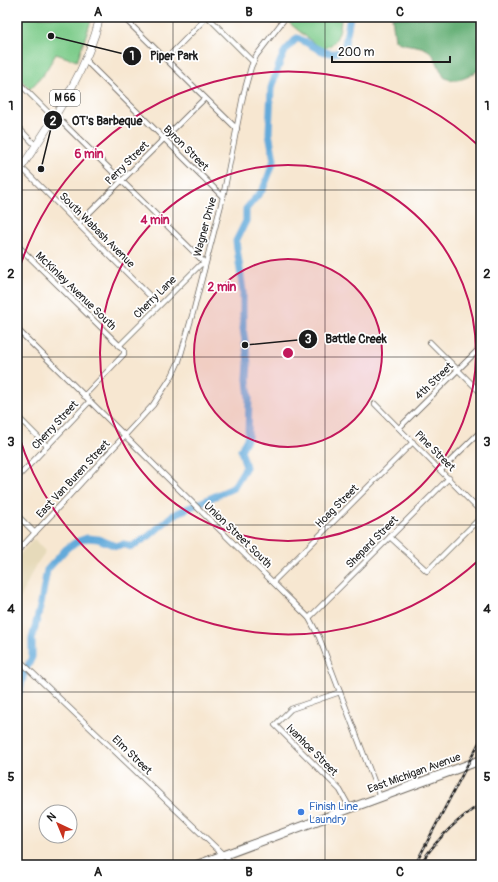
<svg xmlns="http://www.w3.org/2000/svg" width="498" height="882" font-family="Pangolin,sans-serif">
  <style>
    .built { fill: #e6daba }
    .green { fill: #7ecc8b; stroke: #4d7454 }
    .forest { fill: #66b077; stroke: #41664a }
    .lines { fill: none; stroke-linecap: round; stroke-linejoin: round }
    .river { stroke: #64aada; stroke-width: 7 }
    .street-casing { stroke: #69635b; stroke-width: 6 }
    .primary-casing { stroke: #69635b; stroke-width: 8 }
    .highway-casing { stroke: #69635b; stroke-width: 10 }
    .street { stroke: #fff; stroke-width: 4.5 }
    .primary { stroke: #fff; stroke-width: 7 }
    .highway { stroke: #fff; stroke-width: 8 }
    .rail-casing { stroke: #1c1c1c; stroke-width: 2.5 }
    .rail { stroke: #fff; stroke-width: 1; stroke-dasharray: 3; stroke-linecap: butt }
    .grid { fill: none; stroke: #1c1c1c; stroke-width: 1; stroke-opacity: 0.55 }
    .ring { fill: none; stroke: #c2185b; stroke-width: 2 }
    .shop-dot { fill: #3f7fe0; stroke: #fff; stroke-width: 1.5 }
    .labels { text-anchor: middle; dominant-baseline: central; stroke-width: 3.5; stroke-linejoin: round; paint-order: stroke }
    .shield { fill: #fff; stroke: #606060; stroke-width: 1 }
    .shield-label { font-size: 10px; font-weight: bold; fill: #1c1c1c }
    .street-label { font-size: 11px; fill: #1c1c1c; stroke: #fff }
    .shop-label { font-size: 11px; fill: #366cbe; stroke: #fff; text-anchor: start }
    .centre { fill: #c2185b; stroke: #fff; stroke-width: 2 }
    .ring-label { font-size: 12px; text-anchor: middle; font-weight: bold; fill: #c2185b; stroke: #fff; stroke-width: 3.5; stroke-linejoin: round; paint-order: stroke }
    .leader { fill: none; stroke: #1c1c1c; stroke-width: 1.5 }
    .callout-dot { fill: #1c1c1c; stroke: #fff; stroke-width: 1.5 }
    .mark-label { font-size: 12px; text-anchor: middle; font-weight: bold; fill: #fff }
    .callout-label { font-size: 12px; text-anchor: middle; font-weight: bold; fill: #1c1c1c; stroke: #fff; stroke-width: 3.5; stroke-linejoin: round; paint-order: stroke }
    .neatline { fill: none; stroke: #1c1c1c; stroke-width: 1.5 }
    .grid-label { font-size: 13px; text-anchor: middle; font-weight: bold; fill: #1c1c1c }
  </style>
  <rect width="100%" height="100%" fill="#fff"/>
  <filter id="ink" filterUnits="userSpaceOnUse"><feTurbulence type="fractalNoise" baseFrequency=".025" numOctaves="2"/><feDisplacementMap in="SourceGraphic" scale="8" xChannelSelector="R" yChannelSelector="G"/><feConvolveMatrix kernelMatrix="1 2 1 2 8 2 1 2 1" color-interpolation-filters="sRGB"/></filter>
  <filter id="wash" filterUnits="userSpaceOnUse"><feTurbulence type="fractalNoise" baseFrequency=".012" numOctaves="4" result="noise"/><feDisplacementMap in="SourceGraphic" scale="16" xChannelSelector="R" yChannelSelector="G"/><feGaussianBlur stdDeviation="0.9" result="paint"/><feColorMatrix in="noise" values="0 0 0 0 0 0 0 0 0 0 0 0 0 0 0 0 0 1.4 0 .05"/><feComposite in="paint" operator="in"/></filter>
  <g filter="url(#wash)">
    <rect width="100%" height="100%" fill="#f7e7d1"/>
    <path class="built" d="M 34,539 L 46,551 L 34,568 L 21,597 L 17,602 L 17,557 Z"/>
    <g class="green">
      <path d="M 17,17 L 88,17 L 92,18 L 77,61 L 56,54 L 43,75 L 30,89 L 17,76 Z"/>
      <path d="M 292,17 L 341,17 C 341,30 337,47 321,49 L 288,22 Z"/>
    </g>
    <path class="forest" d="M 392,17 L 481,17 L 481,68 C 472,76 455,85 444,77 C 433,57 436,48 410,45 C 405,44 400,44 395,40 Z"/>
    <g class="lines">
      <path class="river" d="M 17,699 L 24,674 L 32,657 L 32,639 L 41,603 L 47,570 L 66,549 L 76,542 L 87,538 L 98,539 L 116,546 L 124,544 L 131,547 L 149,536 L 173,515 L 233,488 L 246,467 L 241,450 L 248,437 L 249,398 L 247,379 L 248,363 L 243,328 L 243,291 L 236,241 L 246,221 L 246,209 L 263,189 L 269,174 L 274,160 L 269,133 L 271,88 L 280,62 L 285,51 L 297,38 C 312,44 328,61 344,49 L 350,17"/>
    </g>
  </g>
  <g filter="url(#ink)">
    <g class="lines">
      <g class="street-casing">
        <g id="street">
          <path d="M 123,17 L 237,129"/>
          <path d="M 208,17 L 253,62"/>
          <path d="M 166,59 L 207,17"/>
          <path d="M 86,61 L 223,197"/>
          <path d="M 17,81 L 49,113 L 59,119 L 205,263 L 200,265 L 119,346"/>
          <path d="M 17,126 L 35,145"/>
          <path d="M 19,169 L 25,171 L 159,305"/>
          <path d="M 78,224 L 205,98"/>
          <path d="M 17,245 L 124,350 L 124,354 L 84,396"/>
          <path d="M 17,329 L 309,618 L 319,637 L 380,797"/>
          <path d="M 430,342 L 481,393"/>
          <path d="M 375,404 L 481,512"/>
          <path d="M 17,416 L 47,446"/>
          <path d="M 399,428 L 481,347"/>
          <path d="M 441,470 L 481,431"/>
          <path d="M 17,478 L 90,401"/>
          <path d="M 17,515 L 35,533"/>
          <path d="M 390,537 L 427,571 L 481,517"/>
          <path d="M 17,552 L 153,405 L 172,376 L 179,361 L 194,309 L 223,197 L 243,96 L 251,67 L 256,56 L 286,17"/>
          <path d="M 273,582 L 413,442"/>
          <path d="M 309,618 L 449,478"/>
          <path d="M 17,658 L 234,865"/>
          <path d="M 340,692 L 291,709 L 275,725 L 340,790 L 350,808"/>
        </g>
      </g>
      <g class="primary-casing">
        <path id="primary" d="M 17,174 C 50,124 86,75 100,17"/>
      </g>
      <g class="highway-casing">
        <path id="highway" d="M 197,865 L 481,760"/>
      </g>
      <use href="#street" class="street"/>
      <use href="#primary" class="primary"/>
      <use href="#highway" class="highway"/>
      <g class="rail-casing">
        <g id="rail">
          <path d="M 423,860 C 439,837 457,819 481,804"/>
          <path d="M 415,865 L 481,739"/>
          <path d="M 474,865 L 481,862"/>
        </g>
      </g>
      <use href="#rail" class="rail"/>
    </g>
  </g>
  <path class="grid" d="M 173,17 L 173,865M 325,17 L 325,865M 17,190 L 481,190M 17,357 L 481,357M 17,525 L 481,525M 17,692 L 481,692"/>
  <circle cx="288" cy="353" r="94" fill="#c2185b" fill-opacity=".12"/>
  <g class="ring">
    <circle cx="288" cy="353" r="94"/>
    <circle cx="288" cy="353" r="188"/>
    <path d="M480 559A282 282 0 0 1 18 433M18 273A282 282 0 0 1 480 147"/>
  </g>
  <circle class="shop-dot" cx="301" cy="812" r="4"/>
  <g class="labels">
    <rect class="shield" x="50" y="90" width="30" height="16" rx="3"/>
    <g class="shield-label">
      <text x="65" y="98">M 66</text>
    </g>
    <g class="street-label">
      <text transform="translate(186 148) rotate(45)">Byron Street</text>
      <text transform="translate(127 163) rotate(-45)">Perry Street</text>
      <text transform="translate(205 227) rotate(-75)">Wagner Drive</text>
      <text transform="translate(97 230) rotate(45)">South Wabash Avenue</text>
      <text transform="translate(76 291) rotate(44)">McKinley Avenue South</text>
      <text transform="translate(155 297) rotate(-45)">Cherry Lane</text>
      <text transform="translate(434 381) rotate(-44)">4th Street</text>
      <text transform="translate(55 425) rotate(-47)">Cherry Street</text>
      <text transform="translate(435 451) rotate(45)">Pine Street</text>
      <text transform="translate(73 479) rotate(-47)">East Van Buren Street</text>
      <text transform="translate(337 506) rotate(-45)">Hoag Street</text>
      <text transform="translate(238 535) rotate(44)">Union Street South</text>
      <text transform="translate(372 542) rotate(-45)">Shepard Street</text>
      <text transform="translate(312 750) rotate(45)">Ivanhoe Street</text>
      <text transform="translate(132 755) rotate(44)">Elm Street</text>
      <text transform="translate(414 773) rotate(-20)">East Michigan Avenue</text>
    </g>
    <g class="shop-label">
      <text x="309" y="806">Finish Line<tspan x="309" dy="13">Laundry</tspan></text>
    </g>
  </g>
  <circle cx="288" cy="353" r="6" class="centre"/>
  <g class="ring-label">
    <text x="89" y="158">6 min</text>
    <text x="155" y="224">4 min</text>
    <text x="222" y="291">2 min</text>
  </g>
  <path class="leader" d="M51 36L132 56M41 169L53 120M245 345L308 339"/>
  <g class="callout-dot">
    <circle cx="51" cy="36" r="4"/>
    <circle cx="41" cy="169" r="4"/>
    <circle cx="245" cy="345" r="4"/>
    <circle cx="132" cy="56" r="10"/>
    <circle cx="53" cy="120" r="10"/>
    <circle cx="308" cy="339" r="10"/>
  </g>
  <g class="mark-label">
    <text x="132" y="60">1</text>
    <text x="53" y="125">2</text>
    <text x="308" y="343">3</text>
  </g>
  <g class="callout-label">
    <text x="174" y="60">Piper Park</text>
    <text x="107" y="125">OT's Barbeque</text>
    <text x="356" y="343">Battle Creek</text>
  </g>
  <rect width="498" height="882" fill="none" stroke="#fff" stroke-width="44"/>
  <g transform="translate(58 824) rotate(316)"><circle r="19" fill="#ffffff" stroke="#a4a4a4"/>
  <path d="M0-3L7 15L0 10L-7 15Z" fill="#c8321e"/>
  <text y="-6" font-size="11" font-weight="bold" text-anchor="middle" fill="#1c1c1c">N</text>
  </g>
  <path d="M332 56v6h118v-6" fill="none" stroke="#1c1c1c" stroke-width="2"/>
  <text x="338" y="56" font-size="12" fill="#1c1c1c" stroke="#ffffff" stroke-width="3" paint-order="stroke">200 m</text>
  <rect x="22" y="22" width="454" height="838" class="neatline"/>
  <g class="grid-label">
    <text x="98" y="16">A</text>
    <text x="249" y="16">B</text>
    <text x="400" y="16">C</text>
    <text x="11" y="110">1</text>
    <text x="487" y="110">1</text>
    <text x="11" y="278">2</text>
    <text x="487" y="278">2</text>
    <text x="11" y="446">3</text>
    <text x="487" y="446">3</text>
    <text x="11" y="613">4</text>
    <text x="487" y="613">4</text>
    <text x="11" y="781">5</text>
    <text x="487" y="781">5</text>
    <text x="98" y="876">A</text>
    <text x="249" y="876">B</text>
    <text x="400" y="876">C</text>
  </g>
</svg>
